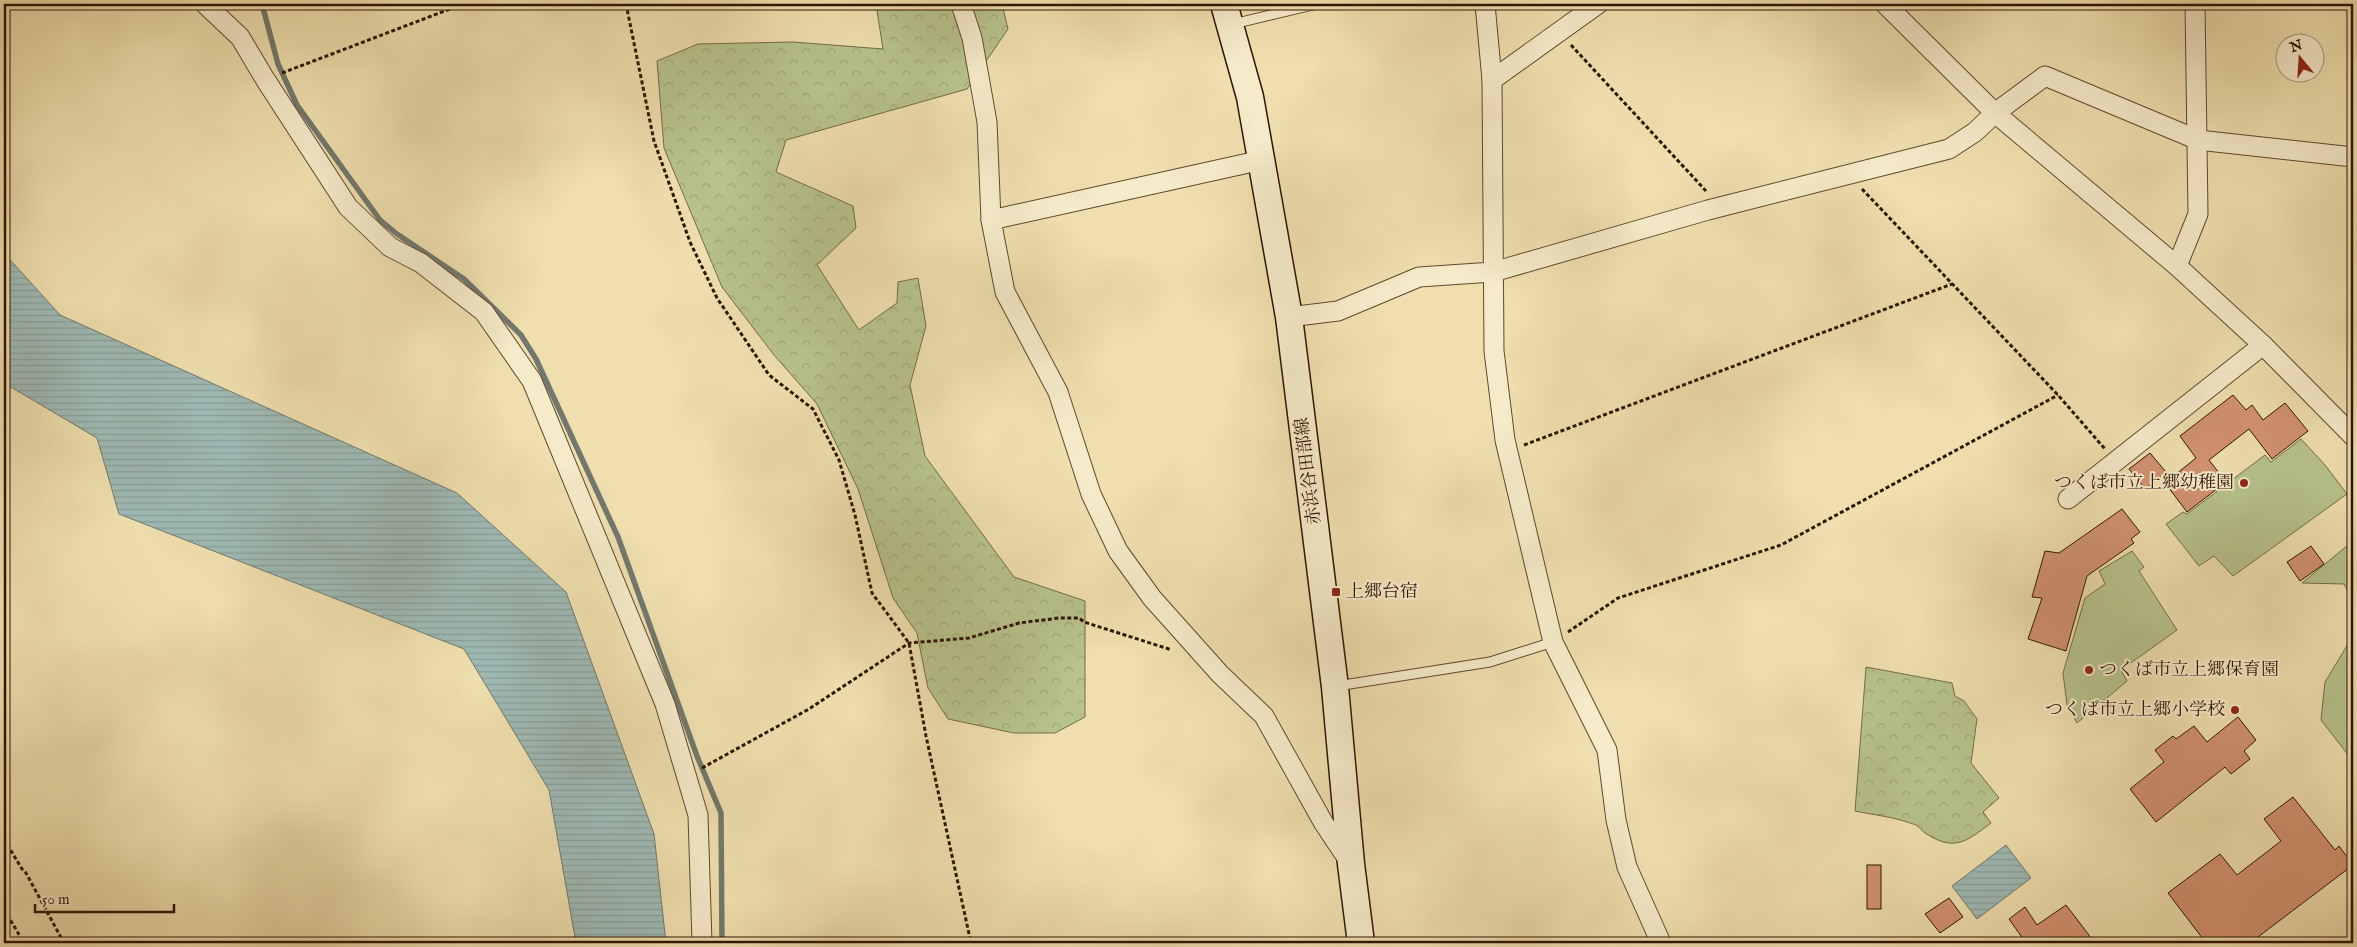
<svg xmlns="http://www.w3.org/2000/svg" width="2357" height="947" font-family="'IM FELL English','Noto Serif JP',serif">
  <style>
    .forest { fill: url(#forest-crowns); stroke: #746b46 }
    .pitch { fill: #b7c28c; stroke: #746b46 }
    .water { fill: url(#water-rules); stroke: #72786d }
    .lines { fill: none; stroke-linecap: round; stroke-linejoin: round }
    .stream { stroke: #72786d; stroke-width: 5.5 }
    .building { fill: #d29271; stroke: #301400 }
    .service-casing { stroke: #60472c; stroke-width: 11 }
    .minor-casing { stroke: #60472c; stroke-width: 21 }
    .secondary-casing { stroke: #301400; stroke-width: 29 }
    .path { stroke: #301400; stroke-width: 3; stroke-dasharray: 4 2.5; stroke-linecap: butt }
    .service { stroke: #f5eaca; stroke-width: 9 }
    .minor { stroke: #f5eaca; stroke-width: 19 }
    .secondary { stroke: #f5eaca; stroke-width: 26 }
    .poi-dot { fill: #8f2418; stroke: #f5eaca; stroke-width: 2 }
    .labels { text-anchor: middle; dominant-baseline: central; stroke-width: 4; stroke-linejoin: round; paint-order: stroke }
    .street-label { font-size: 18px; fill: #301400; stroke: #f5eaca }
    .poi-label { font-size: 18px; fill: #301400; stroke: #f5eaca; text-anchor: end }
  </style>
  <defs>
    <pattern id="forest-crowns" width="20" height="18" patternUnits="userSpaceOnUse" patternTransform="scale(1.25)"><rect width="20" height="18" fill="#b7c28c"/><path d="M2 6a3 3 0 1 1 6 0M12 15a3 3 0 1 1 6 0" fill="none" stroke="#9ea677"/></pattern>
    <pattern id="water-rules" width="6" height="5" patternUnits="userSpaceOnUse" patternTransform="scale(1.25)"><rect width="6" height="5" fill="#9ebab5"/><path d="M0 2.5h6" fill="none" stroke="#889f9a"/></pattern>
  </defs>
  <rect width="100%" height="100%" fill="#efdfae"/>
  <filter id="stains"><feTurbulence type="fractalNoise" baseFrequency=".004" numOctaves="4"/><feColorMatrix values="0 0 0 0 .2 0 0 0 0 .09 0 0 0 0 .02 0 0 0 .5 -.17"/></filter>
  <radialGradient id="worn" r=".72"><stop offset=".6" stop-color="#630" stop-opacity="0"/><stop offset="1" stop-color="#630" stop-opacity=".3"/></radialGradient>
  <g class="forest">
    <path d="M 876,4 L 1002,4 L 1008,29 L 967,89 L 786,140 L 776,172 L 853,206 L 856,228 L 817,265 L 859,330 L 897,303 L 898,282 L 918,278 L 926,326 L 910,385 L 925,456 L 1014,577 L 1085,601 L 1085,717 L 1055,733 L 1014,733 L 948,719 L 928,688 L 917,633 L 893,598 L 858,489 L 817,404 L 774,355 L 722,287 L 664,148 L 657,61 L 698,44 L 793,42 L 883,49 Z"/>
    <path d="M 1866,667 L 1952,683 L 1955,696 L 1964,701 L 1977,719 L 1971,763 L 1999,798 L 1983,812 L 1991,823 C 1966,842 1954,852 1925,833 C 1921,830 1918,825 1913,824 C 1895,817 1874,815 1855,811 Z"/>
  </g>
  <g class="pitch">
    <path d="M 2301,439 L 2325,465 L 2347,494 L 2233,576 L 2214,556 L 2199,566 L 2166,524 L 2183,512 L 2187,514 L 2265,455 L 2271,462 Z"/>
    <path d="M 2353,541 L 2353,600 L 2344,584 L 2302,583 Z"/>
    <path d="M 2132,551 L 2144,567 L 2139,571 L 2177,630 L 2121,670 L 2127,681 L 2077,723 L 2067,705 L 2063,673 L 2085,598 L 2105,584 L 2099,571 Z"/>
    <path d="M 2353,636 L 2353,761 L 2321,720 L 2325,682 Z"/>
  </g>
  <g class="water">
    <path d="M 4,253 L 60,315 L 457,493 L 566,592 L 654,834 L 666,943 L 576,943 L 549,790 L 464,649 L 119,514 L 97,438 L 4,383 Z"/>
    <path d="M 2006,845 L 2031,878 L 1977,919 L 1952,886 Z"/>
  </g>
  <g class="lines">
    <path class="stream" d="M 262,4 L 278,64 L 297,105 L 380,220 L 397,234 L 464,279 L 521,335 L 536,359 L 618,537 L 697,756 L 721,813 L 722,943"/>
  </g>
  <g class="building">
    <path d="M 2233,395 L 2246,410 L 2252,405 L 2263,420 L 2285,403 L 2308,431 L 2272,459 L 2249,429 L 2209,460 L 2226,482 L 2187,512 L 2165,483 L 2196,458 L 2180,436 Z"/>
    <path d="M 2150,453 L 2166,472 L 2145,489 L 2129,469 Z"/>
    <path d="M 2122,509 L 2140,532 L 2131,539 L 2134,543 L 2087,576 L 2066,651 L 2028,639 L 2042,598 L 2032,597 L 2045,551 L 2059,553 Z"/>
    <path d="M 2311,546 L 2324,564 L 2300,581 L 2287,562 Z"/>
    <path d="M 2238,717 L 2256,740 L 2244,751 L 2250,759 L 2231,774 L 2225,767 L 2156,822 L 2130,789 L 2164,762 L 2155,750 L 2173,736 L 2176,739 L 2194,726 L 2207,742 Z"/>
    <path d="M 2293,797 L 2335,850 L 2339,846 L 2353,865 L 2250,943 L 2206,943 L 2168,893 L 2220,854 L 2237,875 L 2281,841 L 2264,819 Z"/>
    <rect x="1867" y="865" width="14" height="44"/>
    <path d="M 1949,898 L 1963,917 L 1940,933 L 1925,914 Z"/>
    <path d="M 2066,905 L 2095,943 L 2026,943 L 2009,919 L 2025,907 L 2037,925 Z"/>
  </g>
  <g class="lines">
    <g class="service-casing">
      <g id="service">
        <path d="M 1233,24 L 1317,4"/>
        <path d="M 1337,686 L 1490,662 L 1553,642"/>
      </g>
    </g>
    <g class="minor-casing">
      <g id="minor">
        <path d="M 205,4 L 240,37 L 265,79 L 348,207 L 390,247 L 421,263 L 484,312 L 532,381 L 665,704 L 698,815 L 702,943"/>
        <path d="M 961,4 L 972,38 L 987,122 L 991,220 L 1005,292 L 1058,392 L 1091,494 L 1118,551 L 1152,598 L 1220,674 L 1264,716 L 1323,822 L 1349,861"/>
        <path d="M 1485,4 L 1492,80 L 1494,351 L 1505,440 L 1553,642 L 1607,750 L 1616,820 L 1627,867 L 1661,943"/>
        <path d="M 1885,4 L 1995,113 L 2177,266 L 2263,345 L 2353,436"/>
        <path d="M 1492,80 L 1598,4"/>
        <path d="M 991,220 L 1262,160"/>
        <path d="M 2177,266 L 2198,214 L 2195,4"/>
        <path d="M 1289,317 L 1338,311 L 1419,277 L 1493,272 L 1708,210 L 1949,149 L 1975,132 L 1995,113 L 2045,76 L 2198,140 L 2353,157"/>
        <path d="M 2068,499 L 2263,345"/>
      </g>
    </g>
    <g class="secondary-casing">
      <path id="secondary" d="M 1224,4 L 1250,97 L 1289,317 L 1335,687 L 1351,864 L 1361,943"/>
    </g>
    <g class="path">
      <path d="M 626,4 L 654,141 L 690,242 L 717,298 L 769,375 L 813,409 L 839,460 L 855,515 L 872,593 L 909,643 L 926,736 L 971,943"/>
      <path d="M 1571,45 L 1706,191"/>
      <path d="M 282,73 L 463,4"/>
      <path d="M 1862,189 L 2058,395 L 2105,449"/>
      <path d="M 1524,445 L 1952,284"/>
      <path d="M 1568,632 L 1618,598 L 1781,545 L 2058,395"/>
      <path d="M 702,768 L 809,709 L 909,643 L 969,638 L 1019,623 L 1059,618 L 1079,618 L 1084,622 L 1172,650"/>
      <path d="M 4,839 L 22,869 L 26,873 L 64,943"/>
      <path d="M 4,909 L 24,943"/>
    </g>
    <use href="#service" class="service"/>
    <use href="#minor" class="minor"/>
    <use href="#secondary" class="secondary"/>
  </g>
  <g class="poi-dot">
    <circle cx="2244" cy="483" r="5"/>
    <rect x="1331" y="587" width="10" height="10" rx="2.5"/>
    <circle cx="2089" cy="670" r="5"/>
    <circle cx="2235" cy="710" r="5"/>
  </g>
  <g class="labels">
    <g class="street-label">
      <text transform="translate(1309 471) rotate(-97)">赤浜谷田部線</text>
    </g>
    <g class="poi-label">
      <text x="2234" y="483">つくば市立上郷幼稚園</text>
      <text x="1346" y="592" text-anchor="start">上郷台宿</text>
      <text x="2099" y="670" text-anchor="start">つくば市立上郷保育園</text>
      <text x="2225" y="710">つくば市立上郷小学校</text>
    </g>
  </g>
  <rect width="2357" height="947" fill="none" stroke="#efdfae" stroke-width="20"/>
  <rect x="5" y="5" width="2347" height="937" fill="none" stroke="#301400" stroke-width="2.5"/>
  <rect x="10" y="10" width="2337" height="927" fill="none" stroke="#301400"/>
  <g transform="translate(2300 58) rotate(342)"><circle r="24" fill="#f5eaca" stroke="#a69479"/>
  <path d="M0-4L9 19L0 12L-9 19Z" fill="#8f2418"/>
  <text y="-8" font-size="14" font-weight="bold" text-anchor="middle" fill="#301400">N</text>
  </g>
  <path d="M35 904v8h139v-8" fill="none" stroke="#301400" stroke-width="2.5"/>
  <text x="42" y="904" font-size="15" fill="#301400" stroke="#f5eaca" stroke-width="4" paint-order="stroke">50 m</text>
  <rect width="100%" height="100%" filter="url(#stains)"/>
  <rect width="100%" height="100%" fill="url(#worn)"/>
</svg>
